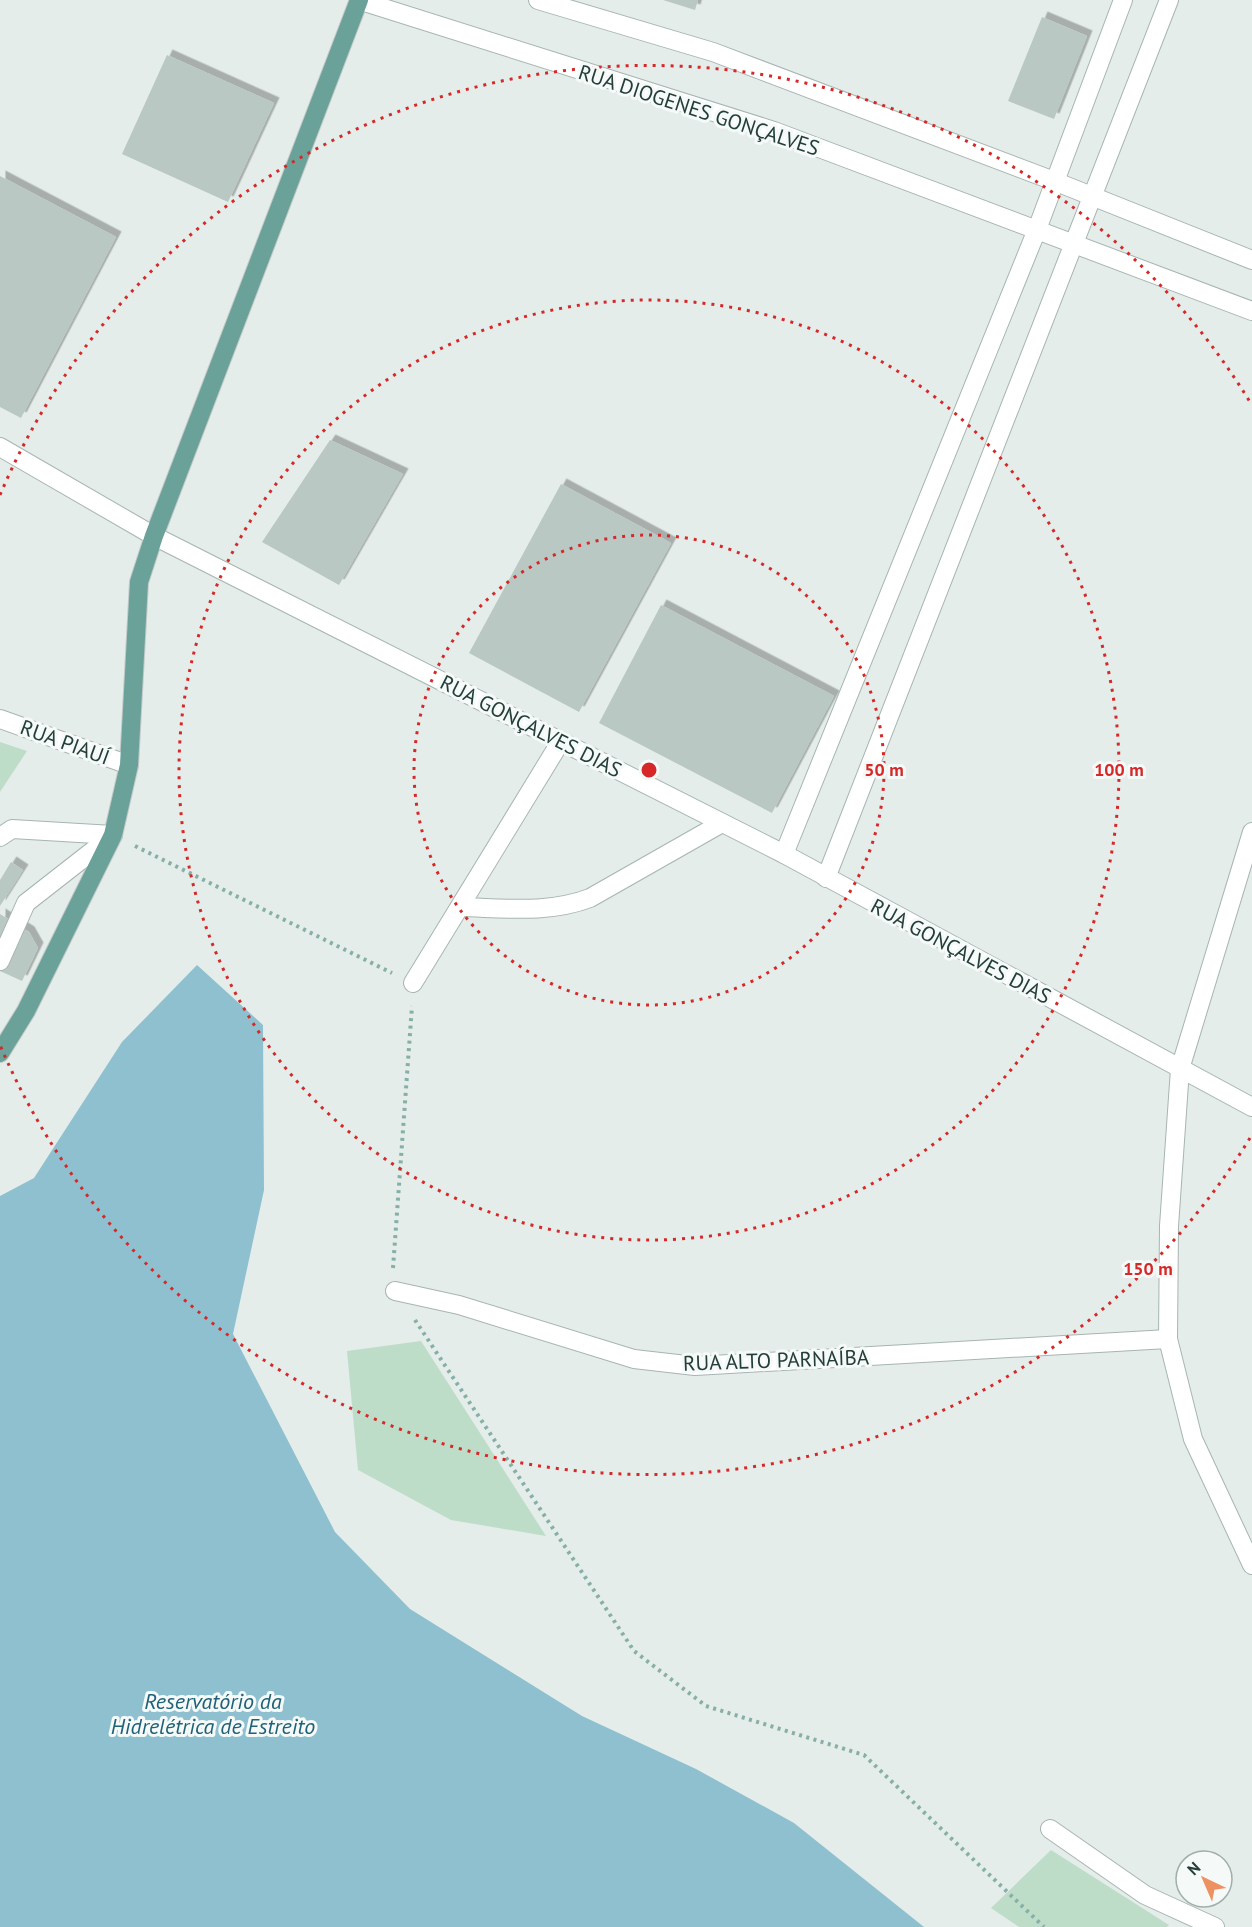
<svg xmlns="http://www.w3.org/2000/svg" width="1252" height="1927" font-family="'PT Sans',sans-serif">
  <style>
    .green { fill: #beddc9 }
    .water { fill: #8fc0d0 }
    .building { fill: #b9c8c3; filter: url(#shadow) }
    .lines { fill: none; stroke-linecap: round; stroke-linejoin: round }
    .minor-casing { stroke: #a7b5b2; stroke-width: 20 }
    .major-casing { stroke: #c2c9c8; stroke-width: 20 }
    .path { stroke: #86afa6; stroke-width: 4; stroke-dasharray: 3 4.5; stroke-linecap: butt }
    .minor { stroke: #fff; stroke-width: 18 }
    .major { stroke: #6aa198; stroke-width: 18 }
    .ring { fill: none; stroke: #d62828; stroke-width: 3; stroke-dasharray: 3 6 }
    .labels { text-anchor: middle; dominant-baseline: central; stroke-width: 6; stroke-linejoin: round; paint-order: stroke }
    .street-label { font-size: 21px; fill: #243e3a; stroke: #f5f9f8 }
    .water-label { font-size: 22px; font-style: italic; fill: #206178; stroke: #f5f9f8 }
    .centre { fill: #d62828; stroke: #f5f9f8; stroke-width: 3 }
    .ring-label { font-size: 18px; text-anchor: middle; font-weight: bold; fill: #d62828; stroke: #f5f9f8; stroke-width: 6; stroke-linejoin: round; paint-order: stroke }
  </style>
  <defs>
    <filter id="shadow"><feDropShadow dx="5.5" dy="-5.5" stdDeviation="0" flood-color="#0004"/></filter>
  </defs>
  <rect width="100%" height="100%" fill="#e4edea"/>
  <g class="green">
    <path d="M 0,742 L 27,751 L 0,792 Z"/>
    <path d="M 421,1341 L 546,1536 L 451,1520 L 358,1470 L 347,1351 Z"/>
    <path d="M 1051,1850 L 1169,1925 L 1167,1927 L 1019,1927 L 991,1908 Z"/>
  </g>
  <path class="water" d="M 197,965 L 263,1025 L 264,1190 L 233,1334 L 335,1532 L 410,1609 L 582,1716 L 696,1769 L 794,1823 L 924,1927 L 0,1927 L 0,1196 L 34,1178 L 122,1042 Z"/>
  <g class="building">
    <path d="M 663,0 L 698,0 L 695,10 Z"/>
    <path d="M 1042,17 L 1087,36 L 1054,119 L 1008,101 Z"/>
    <path d="M 167,55 L 274,103 L 228,202 L 122,154 Z"/>
    <path d="M 0,176 L 116,237 L 21,418 L 0,407 Z"/>
    <path d="M 330,440 L 403,474 L 339,585 L 262,542 Z"/>
    <path d="M 561,484 L 671,543 L 579,712 L 469,653 Z"/>
    <path d="M 661,605 L 834,696 L 772,813 L 599,723 Z"/>
    <path d="M 11,862 L 23,870 L 0,906 L 0,880 Z"/>
    <path d="M 0,914 L 29,932 L 38,948 L 22,981 L 0,971 Z"/>
  </g>
  <g class="lines">
    <g class="minor-casing">
      <g id="minor">
        <path d="M 358,0 L 774,131 L 1252,311"/>
        <path d="M 538,0 L 713,52 L 1054,181 L 1252,260"/>
        <path d="M 0,447 L 154,536 L 784,854 L 1252,1107"/>
        <path d="M 0,719 L 129,765"/>
        <path d="M 1252,832 L 1180,1069 L 1169,1226 L 1168,1339 L 1193,1439 L 1252,1565"/>
        <path d="M 0,837 L 12,829 L 113,835"/>
        <path d="M 784,854 L 1036,232 L 1123,0"/>
        <path d="M 826,878 L 1169,0"/>
        <path d="M 460,907 C 504,908 548,914 590,898 L 722,823"/>
        <path d="M 0,961 L 26,903 L 113,835"/>
        <path d="M 413,983 L 561,741"/>
        <path d="M 395,1291 L 459,1305 L 634,1359 L 695,1366 L 1168,1339"/>
        <path d="M 1050,1829 L 1145,1895 L 1215,1927"/>
      </g>
    </g>
    <g class="major-casing">
      <path id="major" d="M 0,1053 L 26,1011 L 113,835 L 129,765 L 139,582 L 154,536 L 359,0"/>
    </g>
    <g class="path">
      <path d="M 135,846 L 392,973"/>
      <path d="M 393,1268 L 412,1006"/>
      <path d="M 415,1320 L 634,1651 L 706,1706 L 864,1755 L 1044,1927"/>
    </g>
    <use href="#minor" class="minor"/>
    <use href="#major" class="major"/>
  </g>
  <g class="ring">
    <circle cx="649" cy="770" r="235"/>
    <circle cx="649" cy="770" r="470"/>
    <path d="M1250 1138A705 705 0 0 1 0 1045M0 495A705 705 0 0 1 1250 402"/>
  </g>
  <g class="labels">
    <g class="street-label">
      <text transform="translate(699 110) rotate(18)">RUA DIOGENES GONÇALVES</text>
      <text transform="translate(531 726) rotate(27)">RUA GONÇALVES DIAS</text>
      <text transform="translate(65 742) rotate(20)">RUA PIAUÍ</text>
      <text transform="translate(961 951) rotate(28)">RUA GONÇALVES DIAS</text>
      <text transform="translate(776 1360) rotate(-2)">RUA ALTO PARNAÍBA</text>
    </g>
    <g class="water-label">
      <text x="213" y="1701">Reservatório da<tspan x="213" dy="25">Hidrelétrica de Estreito</tspan></text>
    </g>
  </g>
  <circle cx="649" cy="770" r="9" class="centre"/>
  <g class="ring-label">
    <text x="884" y="776">50 m</text>
    <text x="1119" y="776">100 m</text>
    <text x="1148" y="1275">150 m</text>
  </g>
  <g transform="translate(1204 1879) rotate(316)"><circle r="28" fill="#f5f9f8" stroke="#a1aeac" stroke-width="1.5"/>
  <path d="M0-4.5L10 22L0 15L-10 22Z" fill="#ed9162"/>
  <text y="-9" font-size="16" font-weight="bold" text-anchor="middle" fill="#243e3a">N</text>
  </g>
</svg>
